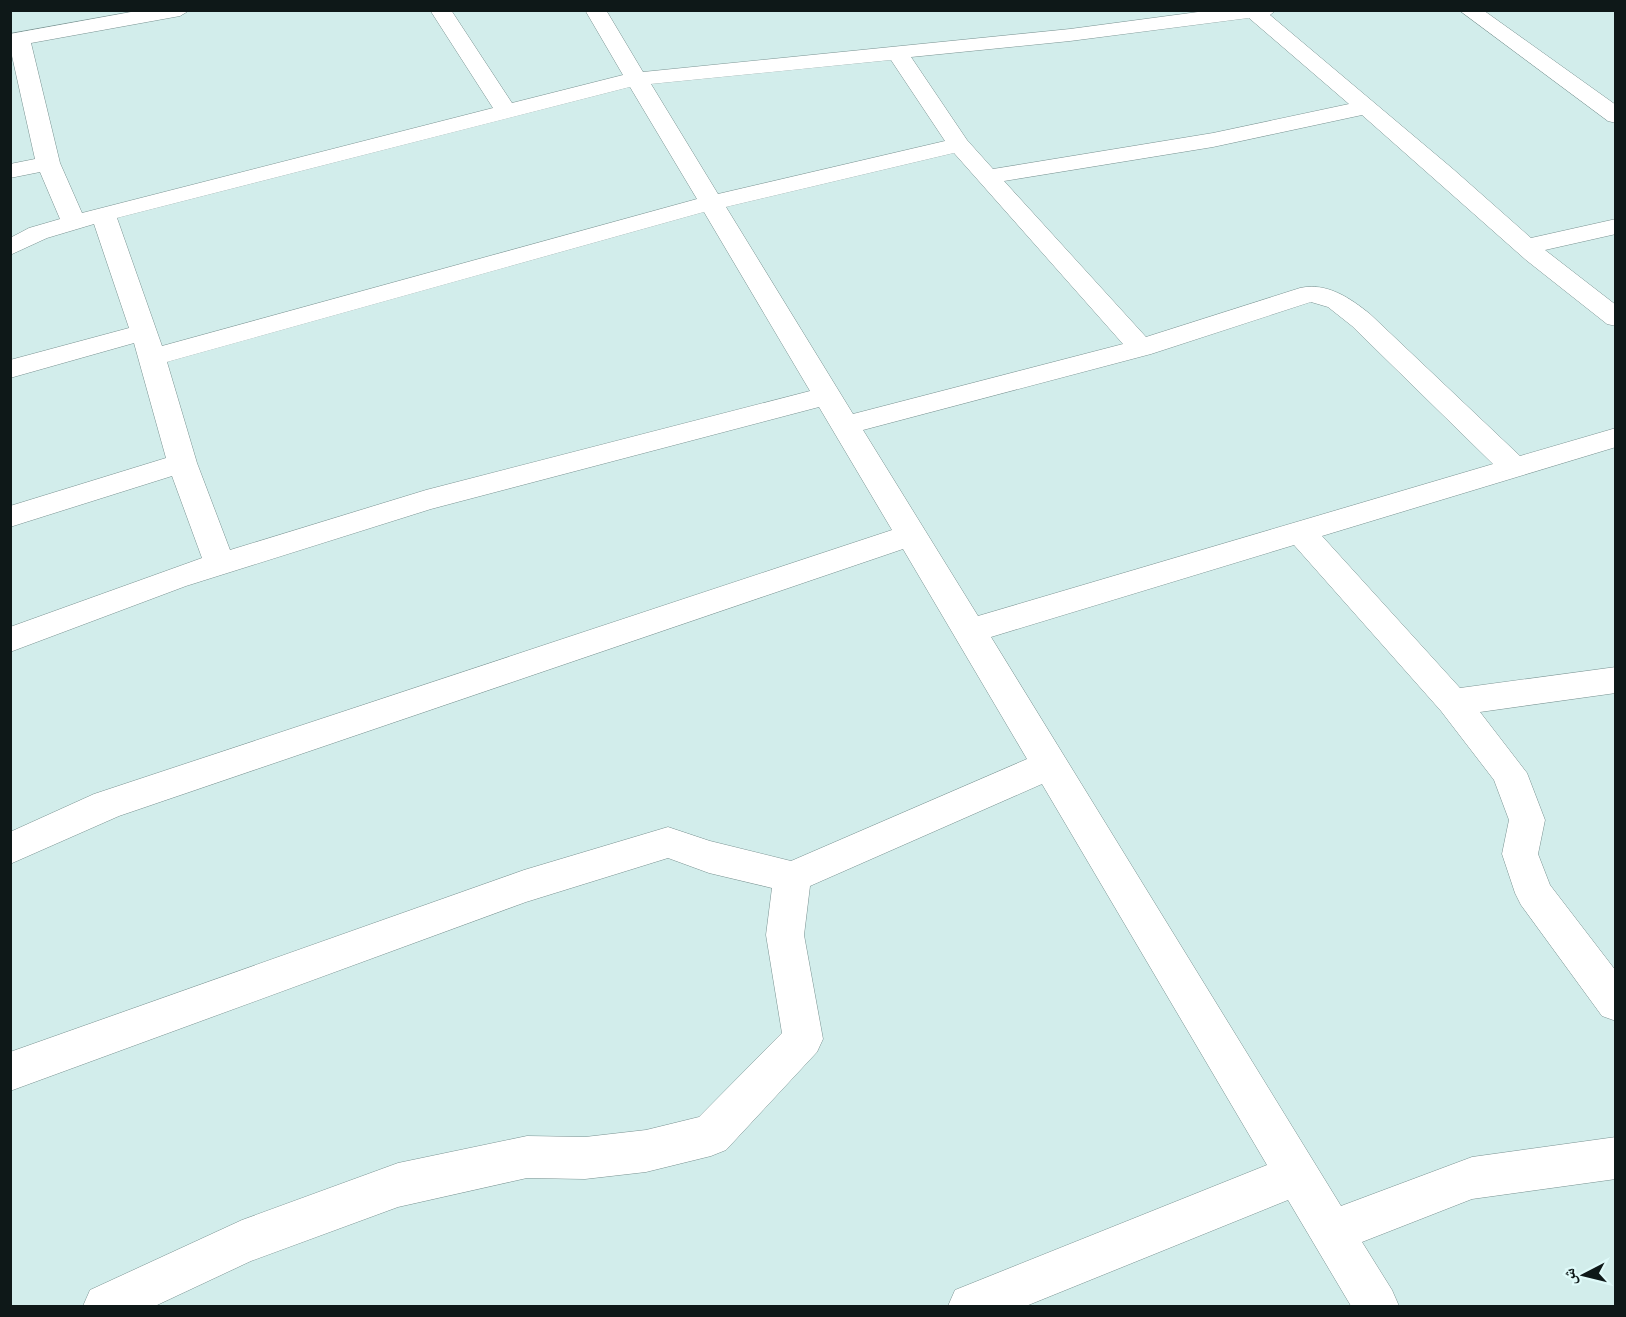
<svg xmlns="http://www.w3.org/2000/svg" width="1626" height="1317" font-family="'Source Sans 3','Noto Naskh Arabic',sans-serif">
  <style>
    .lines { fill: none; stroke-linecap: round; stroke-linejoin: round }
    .minor-casing { stroke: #799291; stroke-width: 1 }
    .minor { fill: #fff; fill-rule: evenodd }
  </style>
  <rect width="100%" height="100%" fill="#d2edeb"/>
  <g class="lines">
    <g class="minor-casing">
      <g id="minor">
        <path d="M 142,10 L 190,10 L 180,16 L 31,43 L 60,163 L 82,213 L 493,108 L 430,10 L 451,10 L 512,103 L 623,75 L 585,10 L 606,10 L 643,72 L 1070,29 L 1213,10 L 1276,10 L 1270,15 L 1453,169 L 1531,238 L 1616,219 L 1616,234 L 1545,250 L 1616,305 L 1616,326 L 1607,324 L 1526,260 L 1362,115 L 1213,147 L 1004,181 L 1146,337 L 1300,288 C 1327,282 1350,298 1370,314 L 1520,456 L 1616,428 L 1616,447 L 1322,536 L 1460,688 L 1616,667 L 1616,693 L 1480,712 L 1527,773 L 1545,820 L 1538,854 L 1550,885 L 1616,971 L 1616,1021 L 1602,1016 L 1521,905 L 1515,893 L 1502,854 L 1509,820 L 1494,780 L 1441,711 L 1294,545 L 991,637 L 1341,1206 L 1472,1157 L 1616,1137 L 1616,1179 L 1472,1199 L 1362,1242 L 1392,1290 L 1399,1306 L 1351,1306 L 1288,1200 L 1026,1306 L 948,1306 L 955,1290 L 1267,1165 L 1042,784 L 810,886 L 804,935 L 823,1039 L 817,1052 L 726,1150 L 711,1156 L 646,1172 L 585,1179 L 527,1178 L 398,1207 L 251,1261 L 155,1306 L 83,1306 L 90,1290 L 242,1220 L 398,1163 L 527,1136 L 585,1137 L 646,1130 L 699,1117 L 782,1033 L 766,935 L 772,888 L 709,873 L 668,858 L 526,902 L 10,1091 L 10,1052 L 524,870 L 668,827 L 710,841 L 791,861 L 1027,759 L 903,549 L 119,816 L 10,864 L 10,832 L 94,794 L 892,530 L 819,407 L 431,509 L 186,586 L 10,652 L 10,627 L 202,558 L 172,476 L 10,527 L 10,506 L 166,458 L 134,343 L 10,378 L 10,360 L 129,328 L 94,224 L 47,238 L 10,255 L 10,238 L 29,228 L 60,219 L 40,172 L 10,178 L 10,164 L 35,159 L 10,47 L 10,34 ZM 1249,18 L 1349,104 L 1213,133 L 993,169 L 967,140 L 911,57 L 1070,41 ZM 891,60 L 945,141 L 718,194 L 651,84 ZM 630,87 L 697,199 L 162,346 L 117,218 ZM 954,153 L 1123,344 L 853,414 L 726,207 ZM 704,212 L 810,391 L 426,490 L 230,550 L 197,463 L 167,362 ZM 1311,302 L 1328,307 L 1352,326 L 1493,464 L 978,616 L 863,430 L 1151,354 Z"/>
        <path d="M 1459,10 L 1483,10 L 1616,105 L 1616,123 L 1608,121 Z"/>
      </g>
    </g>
    <use href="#minor" class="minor"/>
  </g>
  <rect width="1626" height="1317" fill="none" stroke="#0e1818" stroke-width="24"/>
  <g transform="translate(1584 1275) rotate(263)" stroke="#dffaf9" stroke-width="4.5" paint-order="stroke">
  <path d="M0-4.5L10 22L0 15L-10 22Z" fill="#0e1818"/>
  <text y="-9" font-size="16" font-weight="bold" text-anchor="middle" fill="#0e1818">ش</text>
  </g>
</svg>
